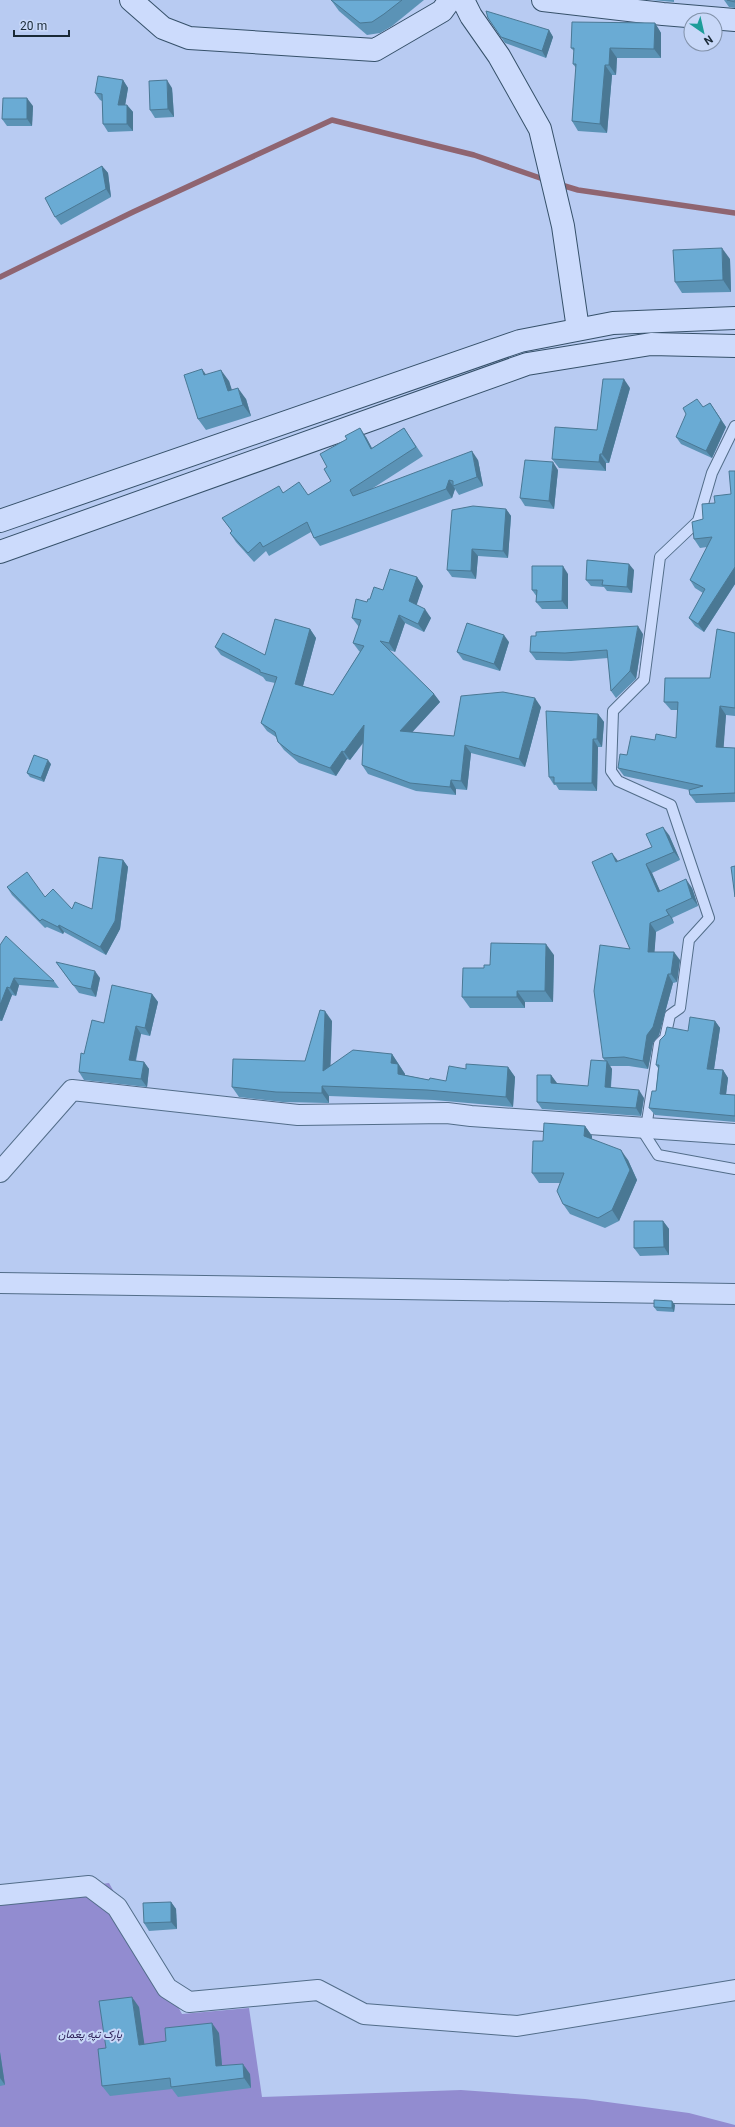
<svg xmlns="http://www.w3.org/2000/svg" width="735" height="2127" font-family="Georgia,Vazirmatn,serif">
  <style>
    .green { fill: #928cd0 }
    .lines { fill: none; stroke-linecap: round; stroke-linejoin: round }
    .stream { stroke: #8f6571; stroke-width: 5.5 }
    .lane-casing { stroke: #526d89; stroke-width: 12 }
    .street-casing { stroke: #526d89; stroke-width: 22 }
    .secondary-casing { stroke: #36516a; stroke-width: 24 }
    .lane { stroke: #ccdbfc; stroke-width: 10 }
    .street { stroke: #ccdbfc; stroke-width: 20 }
    .secondary { stroke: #ccdbfc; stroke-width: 22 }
    .wall { fill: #5b93b6 }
    .shaded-wall { fill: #4a7894 }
    .building { fill: #6aabd4; stroke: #4a7894 }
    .labels { text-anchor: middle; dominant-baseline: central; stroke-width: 4; stroke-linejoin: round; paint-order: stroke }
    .park-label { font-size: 11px; font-style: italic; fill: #2a1d55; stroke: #c8d8f8 }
  </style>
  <rect width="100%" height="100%" fill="#b8cbf2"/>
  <path class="green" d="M 109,1883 L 182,2014 L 249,2008 L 262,2097 L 461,2090 L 585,2099 L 689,2113 L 735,2125 L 735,2127 L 0,2127 L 0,1897 Z"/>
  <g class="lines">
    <g class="stream">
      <path d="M 558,184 L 578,190 L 735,213"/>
      <path d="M 0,277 L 133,212 L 332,120 L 474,155 L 546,180"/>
    </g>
    <g class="lane-casing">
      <g id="lane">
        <path d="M 640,1127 L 658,1155 L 735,1169"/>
        <path d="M 646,1128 L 659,1044 L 665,1038 L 670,1015 L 680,1008 L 689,940 L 709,918 L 671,805 L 618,781 L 611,771 L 613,711 L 644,680 L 660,557 L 698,521 L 712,473 L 735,426"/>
      </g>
    </g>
    <g class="street-casing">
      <g id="street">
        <path d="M 0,1172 L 72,1090 L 298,1115 L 447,1113 L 471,1116 L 735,1134"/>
        <path d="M 0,1283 L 735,1294"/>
        <path d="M 0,1895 L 89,1886 L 117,1907 L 167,1988 L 189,2002 L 318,1990 L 364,2014 L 517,2026 L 735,1990"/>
      </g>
    </g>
    <g class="secondary-casing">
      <g id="secondary">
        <path d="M 131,0 L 163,28 L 189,38 L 375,50 L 442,11 L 450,0"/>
        <path d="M 463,0 L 471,16 L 499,56 L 540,129 L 563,226 L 578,329"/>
        <path d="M 543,0 L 663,14 L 735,20"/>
        <path d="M 0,521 L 520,341 L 613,323 L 735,318"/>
        <path d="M 0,552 L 527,364 L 651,344 L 735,346"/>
      </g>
    </g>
    <use href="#lane" class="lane"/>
    <use href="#street" class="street"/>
    <use href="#secondary" class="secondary"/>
  </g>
  <g class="wall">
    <path d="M 331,0 L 424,0 L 392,26 L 380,33 L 367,35 L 339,11 Z"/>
    <path d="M 652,0 L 674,0 L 674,2 Z"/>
    <path d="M 724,0 L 735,0 L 735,8 L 729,7 Z"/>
    <path d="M 488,18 L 549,30 L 553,37 L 546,58 L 505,43 Z"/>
    <path d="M 655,23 L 661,33 L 661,58 L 617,58 L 616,75 L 612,75 L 607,133 L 578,131 L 572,121 L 576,68 L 573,64 L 574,51 L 571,48 Z"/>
    <path d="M 123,80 L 128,88 L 125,105 L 127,105 L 133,112 L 133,131 L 108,132 L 103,124 L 102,101 L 100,100 L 95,93 Z"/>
    <path d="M 172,88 L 174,117 L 155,118 L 150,110 Z"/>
    <path d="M 33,106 L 32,126 L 7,126 L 2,119 Z"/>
    <path d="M 102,166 L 108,173 L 111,197 L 61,225 L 55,217 Z"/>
    <path d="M 730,259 L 731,292 L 682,293 L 675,282 Z"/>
    <path d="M 206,375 L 229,381 L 231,390 L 246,399 L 251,416 L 206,430 L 198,419 Z"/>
    <path d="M 630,388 L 609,463 L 606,463 L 606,471 L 559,468 L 552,459 L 597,430 Z"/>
    <path d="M 710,403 L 726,427 L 712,458 L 681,444 L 676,437 Z"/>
    <path d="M 404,428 L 423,456 L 370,490 L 478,460 L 483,486 L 459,495 L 455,489 L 452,498 L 320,546 L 314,538 L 311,532 L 269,556 L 266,551 L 254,562 L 236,542 L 230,533 L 232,531 L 222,518 L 284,492 L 308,495 L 331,481 L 327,467 L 366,437 L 372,448 Z"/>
    <path d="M 558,470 L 554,509 L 525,506 L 520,498 Z"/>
    <path d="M 735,471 L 735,584 L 704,632 L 695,626 L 689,618 L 703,593 L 695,588 L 690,580 L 707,547 L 700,548 L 694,539 L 703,519 L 715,503 L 731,494 Z"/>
    <path d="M 506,509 L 511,516 L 508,558 L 478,556 L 476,579 L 452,577 L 447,570 Z"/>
    <path d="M 634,570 L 632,593 L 607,591 L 604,587 L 591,586 L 586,580 Z"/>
    <path d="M 568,574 L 568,609 L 542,609 L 536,602 L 537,597 L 532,590 Z"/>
    <path d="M 417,577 L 423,586 L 416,605 L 431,618 L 424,632 L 405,623 L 395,652 L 389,650 L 434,694 L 440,702 L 412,732 L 454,736 L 541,707 L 525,767 L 471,753 L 467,790 L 456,789 L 456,795 L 416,791 L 368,774 L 362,765 L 364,742 L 350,760 L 347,759 L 336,776 L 299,763 L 284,750 L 278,742 L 276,737 L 267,731 L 261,723 L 275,683 L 266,681 L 263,677 L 221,655 L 215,647 L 265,655 L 310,629 L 316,638 L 303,686 L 333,695 L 360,652 L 359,651 L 353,643 L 359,627 L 352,618 L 367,602 L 383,590 Z"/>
    <path d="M 735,633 L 735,716 L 726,715 L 723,748 L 735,748 L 735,802 L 696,803 L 690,795 L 689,790 L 624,776 L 618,768 L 627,755 L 655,740 L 676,738 L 678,710 L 671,710 L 664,702 L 710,678 Z"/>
    <path d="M 643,634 L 636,679 L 616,698 L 611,691 L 608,658 L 571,661 L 536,660 L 530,652 L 536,636 Z"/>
    <path d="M 509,642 L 500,671 L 463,660 L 457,652 Z"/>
    <path d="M 598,714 L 604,722 L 602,747 L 598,747 L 597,791 L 559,790 L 556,785 L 554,785 L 549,777 Z"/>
    <path d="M 51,764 L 44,782 L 30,777 L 27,773 Z"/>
    <path d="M 669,835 L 680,860 L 652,873 L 660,891 L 692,888 L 698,906 L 672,918 L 674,923 L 656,932 L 654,952 L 680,960 L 677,982 L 673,983 L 659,1035 L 653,1043 L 648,1069 L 629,1066 L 610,1066 L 612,1069 L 611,1088 L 644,1098 L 641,1116 L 542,1109 L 537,1102 L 551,1075 L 557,1084 L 588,1086 L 605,1061 L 603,1058 L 630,949 L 618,861 L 652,847 Z"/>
    <path d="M 123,860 L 128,867 L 120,929 L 106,955 L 64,932 L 63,934 L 47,927 L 45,928 L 12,895 L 7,887 L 45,897 L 72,909 L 92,909 Z"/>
    <path d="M 0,945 L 54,981 L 59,988 L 19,985 L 16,996 L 12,995 L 2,1021 L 0,1021 Z"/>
    <path d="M 554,955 L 553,1002 L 525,1002 L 525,1008 L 470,1008 L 462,997 L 484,968 L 490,965 Z"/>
    <path d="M 56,962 L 100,978 L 96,997 L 79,993 Z"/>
    <path d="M 152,994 L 158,1002 L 150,1036 L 141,1034 L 136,1061 L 144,1062 L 149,1069 L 147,1087 L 84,1080 L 79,1072 L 84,1054 L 104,1023 Z"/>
    <path d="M 332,1021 L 330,1065 L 392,1054 L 405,1074 L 405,1075 L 429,1080 L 446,1081 L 466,1069 L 508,1067 L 515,1077 L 513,1107 L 434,1100 L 329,1096 L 329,1103 L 327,1103 L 283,1102 L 239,1097 L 232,1087 L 305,1061 Z"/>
    <path d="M 715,1021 L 720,1028 L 714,1069 L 723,1070 L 728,1078 L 726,1095 L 735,1095 L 735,1122 L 655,1115 L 649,1108 L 656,1091 L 658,1068 L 656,1065 L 688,1031 Z"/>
    <path d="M 585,1126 L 592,1136 L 592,1139 L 628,1160 L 637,1180 L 619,1221 L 605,1228 L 570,1214 L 563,1204 L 560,1183 L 539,1183 L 532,1173 L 543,1141 Z"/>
    <path d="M 663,1221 L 669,1229 L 669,1255 L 640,1256 L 634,1248 Z"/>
    <path d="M 675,1305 L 674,1312 L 657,1311 L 654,1307 Z"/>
    <path d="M 171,1902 L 176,1909 L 177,1929 L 149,1931 L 144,1923 Z"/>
    <path d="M 139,2007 L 144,2044 L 166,2041 L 219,2033 L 222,2065 L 250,2074 L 251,2088 L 178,2097 L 172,2089 L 110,2096 L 102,2086 L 106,2048 Z"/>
    <path d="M 0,2052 L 5,2085 L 0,2086 Z"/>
  </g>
  <g class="shaded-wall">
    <path d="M 655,23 L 661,33 L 661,58 L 654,49 Z"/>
    <path d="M 549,30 L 553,37 L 546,58 L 542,51 Z"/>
    <path d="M 610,48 L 617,58 L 616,75 L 609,65 Z"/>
    <path d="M 605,65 L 612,75 L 607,133 L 600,124 Z"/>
    <path d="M 123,80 L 128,88 L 124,112 L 118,105 Z"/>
    <path d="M 167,80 L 172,88 L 174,117 L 168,109 Z"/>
    <path d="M 27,98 L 33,106 L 32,126 L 27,119 Z"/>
    <path d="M 127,105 L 133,112 L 133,131 L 127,124 Z"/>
    <path d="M 102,166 L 108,173 L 111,197 L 106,189 Z"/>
    <path d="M 722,248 L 730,259 L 731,292 L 723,280 Z"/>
    <path d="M 202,369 L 210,380 L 204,375 Z"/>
    <path d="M 221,370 L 229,381 L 236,402 L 228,391 Z"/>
    <path d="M 624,379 L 630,388 L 609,463 L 602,454 Z"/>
    <path d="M 238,388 L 246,399 L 251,416 L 243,405 Z"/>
    <path d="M 710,403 L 726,427 L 712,458 L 706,451 Z"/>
    <path d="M 360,428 L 366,437 L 377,458 L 371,449 Z"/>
    <path d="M 472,451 L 478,460 L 483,486 L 477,477 Z"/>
    <path d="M 600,454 L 606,463 L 606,471 L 599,462 Z"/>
    <path d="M 553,462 L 558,470 L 554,509 L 549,501 Z"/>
    <path d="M 449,480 L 455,489 L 452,498 L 446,489 Z"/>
    <path d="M 506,509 L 511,516 L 508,558 L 503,551 Z"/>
    <path d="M 472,549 L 478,556 L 476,579 L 471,571 Z"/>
    <path d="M 629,564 L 634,570 L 632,593 L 627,587 Z"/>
    <path d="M 563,566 L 568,574 L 568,609 L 562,601 Z"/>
    <path d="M 735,567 L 735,584 L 704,632 L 698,624 Z"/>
    <path d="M 417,577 L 423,586 L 415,610 L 409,601 Z"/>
    <path d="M 425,609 L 431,618 L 424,632 L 418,624 Z"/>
    <path d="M 399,615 L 405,623 L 395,652 L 389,643 Z"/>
    <path d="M 638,626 L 643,634 L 636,679 L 630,671 Z"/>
    <path d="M 310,629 L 316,638 L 301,693 L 295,684 Z"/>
    <path d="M 504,635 L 509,642 L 500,671 L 494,664 Z"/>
    <path d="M 434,694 L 440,702 L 406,739 L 400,731 Z"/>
    <path d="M 535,698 L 541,707 L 525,767 L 519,759 Z"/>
    <path d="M 720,706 L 726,715 L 723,756 L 716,747 Z"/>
    <path d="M 598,714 L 604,722 L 602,747 L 597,739 Z"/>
    <path d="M 364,725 L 370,733 L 350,760 L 344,752 Z"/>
    <path d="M 593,739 L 598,747 L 597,791 L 592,783 Z"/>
    <path d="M 465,745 L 471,753 L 467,790 L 461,781 Z"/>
    <path d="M 342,751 L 347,759 L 336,776 L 330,768 Z"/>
    <path d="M 48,760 L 51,764 L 44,782 L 41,778 Z"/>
    <path d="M 451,780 L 456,789 L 456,795 L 450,787 Z"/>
    <path d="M 663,827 L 669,835 L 680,860 L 674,852 Z"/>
    <path d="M 612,853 L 618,861 L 616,862 Z"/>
    <path d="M 123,860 L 128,867 L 120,929 L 106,955 L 100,947 Z"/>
    <path d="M 646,864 L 652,873 L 664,900 L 658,892 Z"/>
    <path d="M 686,879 L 692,888 L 698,906 L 692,898 Z"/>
    <path d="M 666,910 L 672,918 L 674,923 L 669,915 Z"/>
    <path d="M 650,923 L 656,932 L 654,960 L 648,952 Z"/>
    <path d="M 59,925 L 64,932 L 63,934 L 58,927 Z"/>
    <path d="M 546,944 L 554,955 L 553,1002 L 545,991 Z"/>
    <path d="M 674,952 L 680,960 L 677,982 L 671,974 Z"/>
    <path d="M 95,971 L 100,978 L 96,997 L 91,989 Z"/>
    <path d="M 668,974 L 673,983 L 659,1035 L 653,1043 L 648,1069 L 643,1061 L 647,1035 Z"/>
    <path d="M 14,978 L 19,985 L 16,996 L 10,988 Z"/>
    <path d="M 7,987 L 12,995 L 2,1021 L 0,1019 L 0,1005 Z"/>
    <path d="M 517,991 L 525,1002 L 525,1008 L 517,997 Z"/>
    <path d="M 152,994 L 158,1002 L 150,1036 L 145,1028 Z"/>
    <path d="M 325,1011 L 332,1021 L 330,1081 L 323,1071 Z"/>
    <path d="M 715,1021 L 720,1028 L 713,1076 L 707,1069 Z"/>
    <path d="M 136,1026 L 141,1034 L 134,1067 L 129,1060 Z"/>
    <path d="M 392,1054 L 405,1074 L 405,1084 L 391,1063 Z"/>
    <path d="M 607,1061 L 612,1069 L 610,1095 L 605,1087 Z"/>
    <path d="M 144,1062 L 149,1069 L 147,1087 L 141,1079 Z"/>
    <path d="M 508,1067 L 515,1077 L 513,1107 L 506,1097 Z"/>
    <path d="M 723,1070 L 728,1078 L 725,1102 L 720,1094 Z"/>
    <path d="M 551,1075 L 557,1083 L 557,1091 L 551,1083 Z"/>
    <path d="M 322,1086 L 329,1096 L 329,1103 L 322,1093 Z"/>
    <path d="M 639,1090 L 644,1098 L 641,1116 L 636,1108 Z"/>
    <path d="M 585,1126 L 592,1136 L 592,1146 L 584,1136 Z"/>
    <path d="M 621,1150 L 628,1160 L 637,1180 L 619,1221 L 612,1210 Z"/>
    <path d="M 663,1221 L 669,1229 L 669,1255 L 664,1247 Z"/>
    <path d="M 672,1301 L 675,1305 L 674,1312 L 672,1308 Z"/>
    <path d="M 171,1902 L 176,1909 L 177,1929 L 171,1922 Z"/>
    <path d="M 132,1997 L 139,2007 L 146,2055 L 139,2045 Z"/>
    <path d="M 212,2023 L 219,2033 L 223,2076 L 216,2066 Z"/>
    <path d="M 0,2052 L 5,2085 L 0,2078 Z"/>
    <path d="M 243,2064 L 250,2074 L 251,2088 L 244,2078 Z"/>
  </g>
  <g class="building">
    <path d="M 331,0 L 402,0 L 384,14 L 372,22 L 360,23 Z"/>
    <path d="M 727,0 L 735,0 L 735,2 Z"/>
    <path d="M 486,11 L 549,30 L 542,51 L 501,37 L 488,18 Z"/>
    <path d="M 572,22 L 655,23 L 654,49 L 610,48 L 609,65 L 605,65 L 600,124 L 572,121 L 576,64 L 573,64 L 574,48 L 571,48 Z"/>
    <path d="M 98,76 L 123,80 L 118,105 L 127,105 L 127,124 L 103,124 L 102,94 L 95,93 Z"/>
    <path d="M 167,80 L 168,109 L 150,110 L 149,81 Z"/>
    <path d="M 3,98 L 27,98 L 27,119 L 2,119 Z"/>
    <path d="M 102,166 L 106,189 L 55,217 L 45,198 Z"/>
    <path d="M 722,248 L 723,280 L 675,282 L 673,250 Z"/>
    <path d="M 202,369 L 204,375 L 221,370 L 228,391 L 238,388 L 243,405 L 198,419 L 184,375 Z"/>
    <path d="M 603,379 L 624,379 L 602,454 L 600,454 L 599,462 L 552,459 L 555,427 L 597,430 Z"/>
    <path d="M 697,399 L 703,407 L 710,403 L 721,420 L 706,451 L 676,437 L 686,414 L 683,408 Z"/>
    <path d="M 360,428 L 371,449 L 404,428 L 416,447 L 350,490 L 353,496 L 472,451 L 477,477 L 453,486 L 453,481 L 449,480 L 446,489 L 314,538 L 307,522 L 263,547 L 260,542 L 248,553 L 230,533 L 232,531 L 222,518 L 279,486 L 283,493 L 299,482 L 308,495 L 331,481 L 324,469 L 327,467 L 320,454 L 347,439 L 345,436 Z"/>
    <path d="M 525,460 L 553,462 L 549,501 L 520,498 Z"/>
    <path d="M 729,471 L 735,471 L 735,567 L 698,624 L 689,618 L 705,589 L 690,580 L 712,537 L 694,539 L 692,522 L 703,519 L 702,504 L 715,503 L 714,496 L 731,494 Z"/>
    <path d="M 473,506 L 506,509 L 503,551 L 472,549 L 471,571 L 447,570 L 452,510 Z"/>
    <path d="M 587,560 L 629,564 L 627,587 L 602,585 L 603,580 L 586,580 Z"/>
    <path d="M 532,566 L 563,566 L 562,601 L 536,602 L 537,590 L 532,590 Z"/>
    <path d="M 390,569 L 417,577 L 409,601 L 425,609 L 418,624 L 399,615 L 389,643 L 380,641 L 434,694 L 400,731 L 454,736 L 461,696 L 503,692 L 535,698 L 519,759 L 465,745 L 461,781 L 451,780 L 450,787 L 410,783 L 362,765 L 364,725 L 344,752 L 342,751 L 330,768 L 293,754 L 278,742 L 275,732 L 261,723 L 277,677 L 260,672 L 260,670 L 215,647 L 223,633 L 265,655 L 275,619 L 310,629 L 295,684 L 333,695 L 364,646 L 353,643 L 361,620 L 352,618 L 356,599 L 367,602 L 368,599 L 370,599 L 374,587 L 383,590 Z"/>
    <path d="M 467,623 L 504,635 L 494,664 L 457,652 Z"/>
    <path d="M 638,626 L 630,671 L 611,691 L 607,650 L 565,653 L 530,652 L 531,636 L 536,636 L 536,632 Z"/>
    <path d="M 717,629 L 735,633 L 735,708 L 720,706 L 716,747 L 735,748 L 735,793 L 690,795 L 689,790 L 703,786 L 618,768 L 620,754 L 627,755 L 631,736 L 655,740 L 656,734 L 676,738 L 678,702 L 664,702 L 665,678 L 710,678 Z"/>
    <path d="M 546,711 L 598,714 L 597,739 L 593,739 L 592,783 L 554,783 L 554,777 L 549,777 Z"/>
    <path d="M 34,755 L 48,760 L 41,778 L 27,773 Z"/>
    <path d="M 663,827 L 674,852 L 646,864 L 658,892 L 686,879 L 692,898 L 666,910 L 669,915 L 650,923 L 648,952 L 674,952 L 671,974 L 668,974 L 653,1027 L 647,1035 L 643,1061 L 624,1057 L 603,1058 L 594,991 L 600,945 L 630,949 L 592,862 L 612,853 L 616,862 L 652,847 L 646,834 Z"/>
    <path d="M 99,857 L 123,860 L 115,921 L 100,947 L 59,925 L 58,927 L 42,919 L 40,921 L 7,887 L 27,872 L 45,897 L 53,889 L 72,909 L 75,902 L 92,909 Z"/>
    <path d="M 735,866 L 735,897 L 731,867 Z"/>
    <path d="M 6,936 L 54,981 L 14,978 L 10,988 L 7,987 L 0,1005 L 0,945 Z"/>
    <path d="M 491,943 L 546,944 L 545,991 L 517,991 L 517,997 L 462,997 L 463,968 L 484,968 L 484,965 L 490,965 Z"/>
    <path d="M 56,962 L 95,971 L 91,989 L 73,985 Z"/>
    <path d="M 112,985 L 152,994 L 145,1028 L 136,1026 L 129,1060 L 144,1062 L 141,1079 L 79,1072 L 81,1053 L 84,1054 L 92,1020 L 104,1023 Z"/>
    <path d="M 320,1010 L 325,1011 L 323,1071 L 353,1050 L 392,1054 L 391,1063 L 398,1064 L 398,1074 L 429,1080 L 430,1078 L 446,1081 L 449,1066 L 466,1069 L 466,1064 L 508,1067 L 506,1097 L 427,1090 L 322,1086 L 322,1093 L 320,1093 L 276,1092 L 232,1087 L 233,1059 L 305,1061 Z"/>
    <path d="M 690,1017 L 715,1021 L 707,1069 L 723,1070 L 720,1094 L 735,1095 L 735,1116 L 649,1108 L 652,1091 L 656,1091 L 659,1065 L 656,1065 L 660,1040 L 665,1035 L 667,1027 L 688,1031 Z"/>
    <path d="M 591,1060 L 607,1061 L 605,1087 L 639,1090 L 636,1108 L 537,1102 L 537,1075 L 551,1075 L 551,1083 L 588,1086 Z"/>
    <path d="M 544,1123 L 585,1126 L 584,1136 L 621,1150 L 630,1170 L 612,1210 L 598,1218 L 563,1204 L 557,1191 L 564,1173 L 532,1173 L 533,1141 L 543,1141 Z"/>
    <path d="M 634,1221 L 663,1221 L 664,1247 L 634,1248 Z"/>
    <path d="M 654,1300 L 672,1301 L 672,1308 L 654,1307 Z"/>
    <path d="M 171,1902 L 171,1922 L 144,1923 L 143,1903 Z"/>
    <path d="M 132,1997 L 139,2045 L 166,2041 L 165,2028 L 212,2023 L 216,2066 L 243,2064 L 244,2078 L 171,2087 L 170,2078 L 102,2086 L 98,2049 L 106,2048 L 99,2001 Z"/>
  </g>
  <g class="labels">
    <g class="park-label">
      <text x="90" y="2035">پارک تپهِ پغمان</text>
    </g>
  </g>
  <g transform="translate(703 32) rotate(146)"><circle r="19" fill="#c8d8f8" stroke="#8292aa"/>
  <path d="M0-3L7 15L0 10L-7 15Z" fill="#1d9d99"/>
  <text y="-6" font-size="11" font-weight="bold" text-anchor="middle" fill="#192936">N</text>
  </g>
  <path d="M14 30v6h55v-6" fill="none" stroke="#192936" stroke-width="2"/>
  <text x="20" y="30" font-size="12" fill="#192936" stroke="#c8d8f8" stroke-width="3" paint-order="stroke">20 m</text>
</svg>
